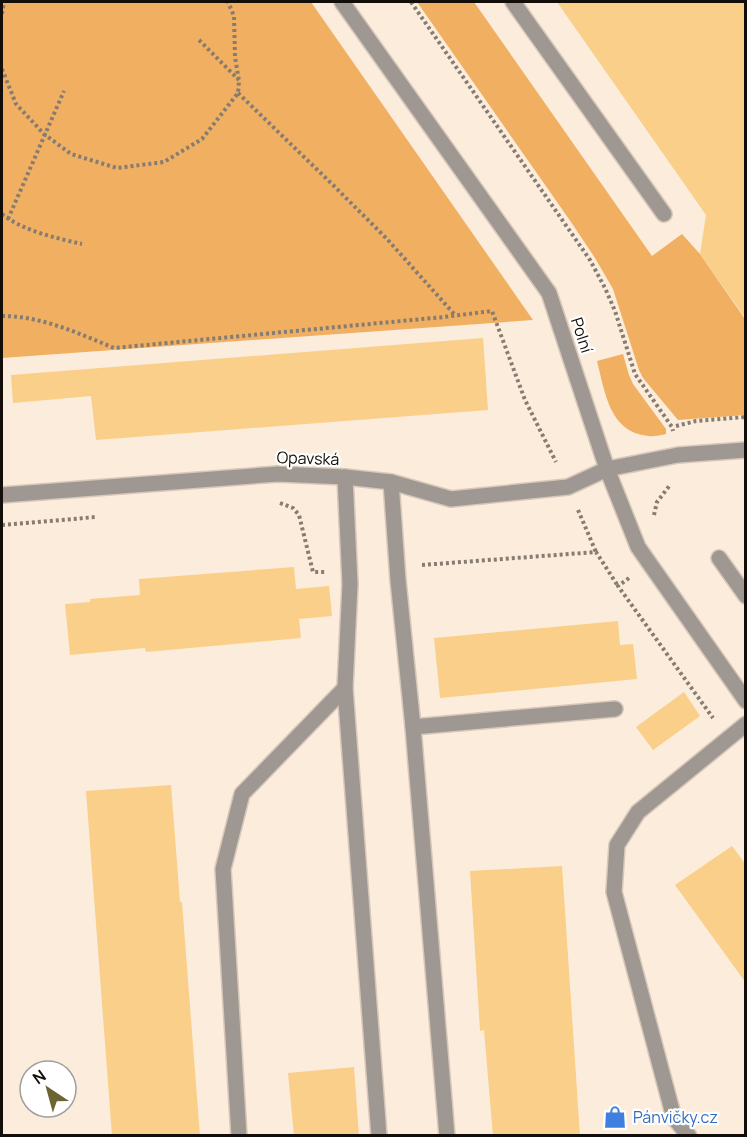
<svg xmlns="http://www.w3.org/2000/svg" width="747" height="1137" font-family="Manrope,sans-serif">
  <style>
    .green { fill: #f1af61 }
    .building { fill: #f9cf89 }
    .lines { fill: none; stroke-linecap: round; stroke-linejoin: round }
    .minor-casing { stroke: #d7c8ba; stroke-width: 18 }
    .path { stroke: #867c71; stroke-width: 4; stroke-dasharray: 3 3; stroke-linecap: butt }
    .minor { stroke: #9f9892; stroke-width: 15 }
    .labels { text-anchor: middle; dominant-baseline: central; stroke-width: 4.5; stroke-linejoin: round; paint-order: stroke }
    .street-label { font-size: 16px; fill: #130e09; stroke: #fff }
    .shop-label { font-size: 16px; fill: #366cbe; stroke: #fff; text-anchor: start }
  </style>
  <rect width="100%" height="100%" fill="#fcecdc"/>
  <g class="green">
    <path d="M 2,2 L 311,2 L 533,320 L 2,358 Z"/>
    <path d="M 417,2 L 474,2 L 652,256 L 682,234 L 700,254 L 745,319 L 745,415 L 678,420 L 643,378 L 639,370 L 613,289 L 595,258 L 571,222 Z"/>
    <path d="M 623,354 L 629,375 L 633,384 L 666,429 L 666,434 C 661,435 654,437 648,436 C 609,432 605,392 597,361 Z"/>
  </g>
  <g class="building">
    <path d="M 557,2 L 746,2 L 746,319 L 700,254 L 706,215 Z"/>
    <path d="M 483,338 L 488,410 L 96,440 L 91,396 L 13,403 L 11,375 Z"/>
    <path d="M 294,567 L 296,589 L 329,586 L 332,616 L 299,619 L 301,638 L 146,652 L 145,648 L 70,655 L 65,604 L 90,602 L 90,599 L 140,595 L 139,579 Z"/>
    <path d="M 618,621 L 620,645 L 633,644 L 637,679 L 440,698 L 434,638 Z"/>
    <path d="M 684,692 L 700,716 L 653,750 L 636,727 Z"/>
    <path d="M 171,785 L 180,902 L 182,902 L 200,1136 L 112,1136 L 86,791 Z"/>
    <path d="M 732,846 L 746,865 L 746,983 L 675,885 Z"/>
    <path d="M 562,866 L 580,1136 L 493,1136 L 484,1030 L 480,1031 L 470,871 Z"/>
    <path d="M 354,1067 L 359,1136 L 294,1136 L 288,1073 Z"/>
  </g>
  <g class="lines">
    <g class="minor-casing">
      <g id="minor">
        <path d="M 342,2 L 549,293 L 607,469 L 638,547 L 746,701"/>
        <path d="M 513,2 L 664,214"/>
        <path d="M 391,482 L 398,580 L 413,727 L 615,709"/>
        <path d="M 2,495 L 278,474 L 345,477 L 391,482 L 451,499 L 568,487 L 607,469 L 678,455 L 746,450"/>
        <path d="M 719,558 L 746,596"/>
        <path d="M 345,688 L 379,1136"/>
        <path d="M 413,727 L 447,1136"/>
        <path d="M 239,1136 L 223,869 L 242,794 L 345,688 L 350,584 L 345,477"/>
        <path d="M 689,1136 L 674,1118 L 614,892 L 617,845 L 638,812 L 746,724"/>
      </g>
    </g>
    <g class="path">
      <path d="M 411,2 L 590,260 L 605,288 L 615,311 L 635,374 L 672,427 L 673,431"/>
      <path d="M 2,14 L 4,2"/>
      <path d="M 199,40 L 239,80"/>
      <path d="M 2,69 L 16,104 L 44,134 L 71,154 L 117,168 L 164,162 L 202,139 L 238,93 L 239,81 L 235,57 L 234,16 L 228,2"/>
      <path d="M 238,93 L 333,185 L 387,239 L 455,315"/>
      <path d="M 2,214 C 23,231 56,238 82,244"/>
      <path d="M 8,219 L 64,91"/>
      <path d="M 2,316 C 41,316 78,333 114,348 L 444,317 L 492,311 L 525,400 L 556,462"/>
      <path d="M 676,426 L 696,421 L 746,417"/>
      <path d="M 280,503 L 293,508 L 299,515 L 313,572 L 325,572"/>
      <path d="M 578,510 L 596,552"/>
      <path d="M 654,515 L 657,502 L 670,485"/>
      <path d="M 2,525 L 96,517"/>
      <path d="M 422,565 L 596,552 L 618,586"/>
      <path d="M 629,578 L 618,586 L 713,718"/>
    </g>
    <use href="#minor" class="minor"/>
  </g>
  <defs>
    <g id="shop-bare" transform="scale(1.8)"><path d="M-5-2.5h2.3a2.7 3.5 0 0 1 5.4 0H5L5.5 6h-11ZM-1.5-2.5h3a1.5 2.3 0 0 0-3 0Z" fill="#3f7fe0" stroke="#fff" stroke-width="2.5" paint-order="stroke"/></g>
  </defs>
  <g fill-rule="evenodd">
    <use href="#shop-bare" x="615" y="1117"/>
  </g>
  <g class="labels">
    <g class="street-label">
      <text transform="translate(582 335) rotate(72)">Polní</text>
      <text transform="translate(308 458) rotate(2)">Opavská</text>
    </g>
    <g class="shop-label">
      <text x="633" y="1117">Pánvičky.cz</text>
    </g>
  </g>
  <rect width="747" height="1137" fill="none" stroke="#130e09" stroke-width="6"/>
  <g transform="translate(48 1089) rotate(324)"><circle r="28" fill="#ffffff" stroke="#a19f9d" stroke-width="1.5"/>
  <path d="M0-4.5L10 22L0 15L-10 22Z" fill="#6d6431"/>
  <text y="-9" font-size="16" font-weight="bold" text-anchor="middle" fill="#130e09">N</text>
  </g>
</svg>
